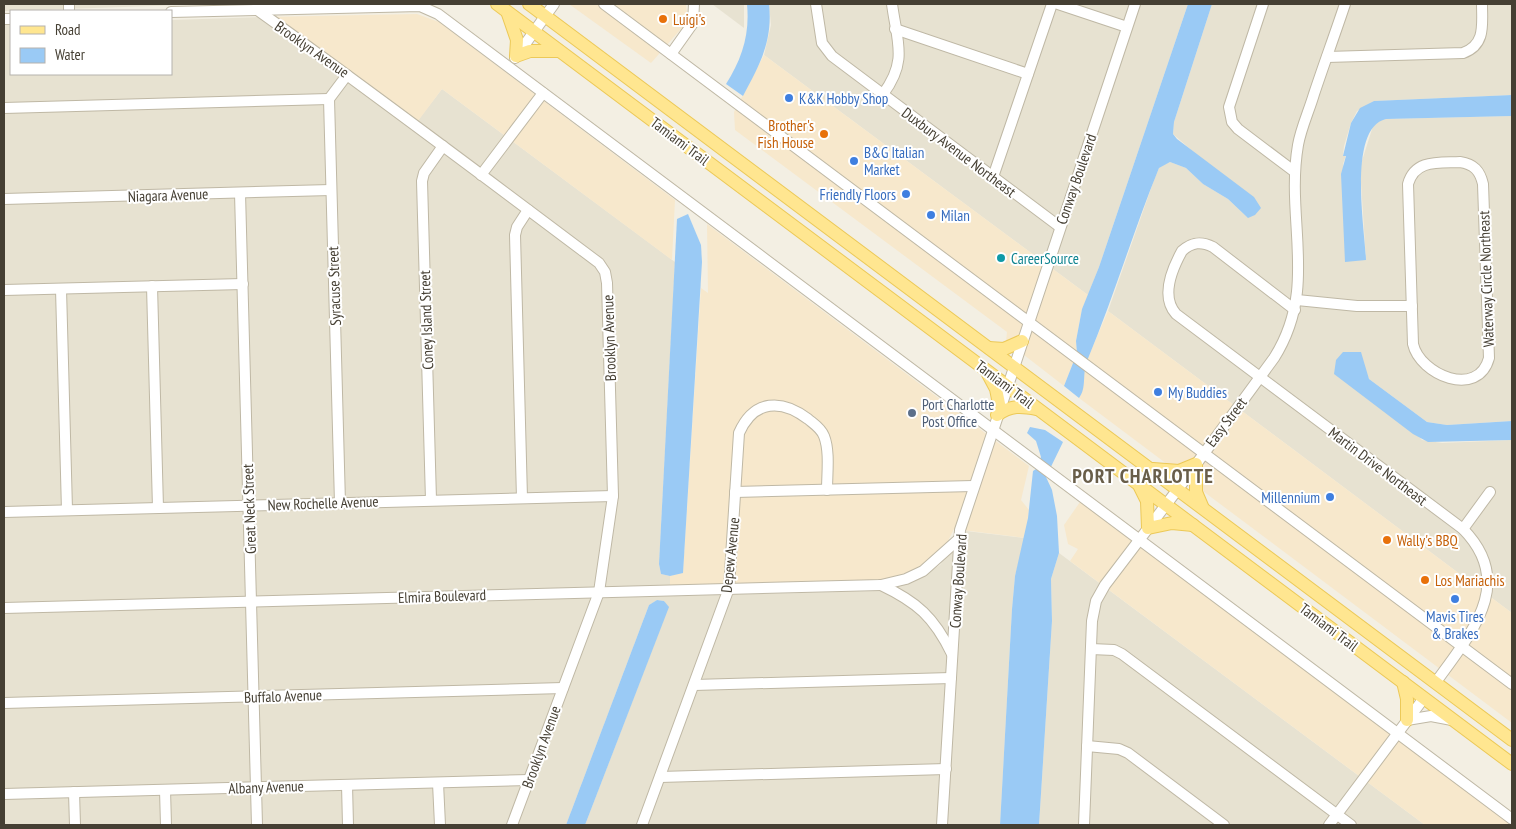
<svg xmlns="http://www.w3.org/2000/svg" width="1516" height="829" font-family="'PT Sans Narrow',sans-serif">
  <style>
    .residential { fill: #e7e2d1 }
    .commercial { fill: #f7e8cc }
    .water { fill: #9acaf5 }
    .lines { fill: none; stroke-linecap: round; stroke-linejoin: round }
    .minor-casing { stroke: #bfb8a5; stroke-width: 12 }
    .major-casing { stroke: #ecc958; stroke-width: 14 }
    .minor { stroke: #fff; stroke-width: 10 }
    .major { stroke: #ffe690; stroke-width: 12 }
    .food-dot { fill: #e8710a; stroke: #fff; stroke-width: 2 }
    .shop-dot { fill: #3f7fe0; stroke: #fff; stroke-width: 2 }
    .culture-dot { fill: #0f9aa8; stroke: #fff; stroke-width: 2 }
    .service-dot { fill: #5c6f8a; stroke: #fff; stroke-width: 2 }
    .labels { text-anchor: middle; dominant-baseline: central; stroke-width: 4; stroke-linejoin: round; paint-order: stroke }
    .food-label { font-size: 15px; fill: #c56008; stroke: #fff; text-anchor: start }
    .street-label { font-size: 15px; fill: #453f33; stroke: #fff }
    .shop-label { font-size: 15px; fill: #366cbe; stroke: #fff; text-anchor: start }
    .culture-label { font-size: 15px; fill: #0d838f; stroke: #fff; text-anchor: start }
    .service-label { font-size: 15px; fill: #4e5e75; stroke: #fff; text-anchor: start }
    .district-label { font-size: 20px; font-weight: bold; letter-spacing: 1px; fill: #695e49; stroke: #fff }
  </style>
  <rect width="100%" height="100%" fill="#f3efe3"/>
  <g class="residential">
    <path d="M 4,4 L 213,4 L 4,11 Z"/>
    <path d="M 712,4 L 744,4 L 744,28 Z"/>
    <path d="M 769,4 L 1188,4 L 1099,267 L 1088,295 L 764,55 L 771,25 Z"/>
    <path d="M 1212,4 L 1512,4 L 1512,95 L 1374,101 L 1357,111 L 1351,123 L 1344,146 L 1343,155 L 1346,155 L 1343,164 L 1366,260 L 1360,167 L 1373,126 L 1378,121 L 1386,119 L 1512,116 L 1512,421 L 1447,425 L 1427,422 L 1369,379 L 1362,362 L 1343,352 L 1422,440 L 1442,443 L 1512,440 L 1512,613 L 1108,311 L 1154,180 L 1159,168 L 1163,165 L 1170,162 L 1186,168 L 1203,184 L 1228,199 L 1248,218 L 1197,155 L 1173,134 L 1174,122 Z"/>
    <path d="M 262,17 L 412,128 L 442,89 L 675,262 L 659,564 L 661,574 L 670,576 L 670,586 L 4,603 L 4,24 L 11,24 L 11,74 L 171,74 L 171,20 Z"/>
    <path d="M 966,531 L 1025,538 L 1015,576 L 1012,609 L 1000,825 L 585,825 L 668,608 L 664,601 L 657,600 L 649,605 L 566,825 L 4,825 L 4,613 L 876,591 L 905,584 L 921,577 L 940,565 L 952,550 L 964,549 Z"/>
    <path d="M 1059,553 L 1425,825 L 1039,825 L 1052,621 L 1051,579 Z"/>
  </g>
  <g class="commercial">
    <path d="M 569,4 L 686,4 L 688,21 L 651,63 Z"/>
    <path d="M 417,14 L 439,22 L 675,200 L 672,260 L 442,89 L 412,129 L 262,17 Z"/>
    <path d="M 764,55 L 1088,295 L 1082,309 L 1076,341 L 1077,353 L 1064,386 L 1006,341 L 1007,332 L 735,130 L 734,112 Z"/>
    <path d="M 707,224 L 1029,466 L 1021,500 L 1029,510 L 1025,538 L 954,529 L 948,541 L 935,555 L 914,570 L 892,579 L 868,581 L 670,586 L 670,576 L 683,572 L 701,288 L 708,293 Z"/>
    <path d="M 1108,311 L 1512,613 L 1512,723 L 1079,398 L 1081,394 L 1084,381 L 1083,373 L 1087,360 Z"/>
    <path d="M 1080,502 L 1511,825 L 1425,825 L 1070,561 L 1078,549 L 1068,544 L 1064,525 Z"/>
  </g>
  <g class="water">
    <path d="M 747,4 L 769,4 C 773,41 760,64 743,96 L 726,84 C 742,59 750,34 747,4 Z"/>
    <path d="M 1188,4 L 1212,4 L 1174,122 L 1173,134 L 1177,139 L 1254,197 L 1261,208 L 1255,215 L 1248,218 L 1228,199 L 1203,184 L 1186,168 L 1170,162 L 1159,168 C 1133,232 1113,299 1087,361 C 1082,373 1087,388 1079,398 L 1064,386 L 1077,353 L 1076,341 L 1082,309 L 1099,267 Z"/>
    <path d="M 1512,95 L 1512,116 L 1386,119 C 1347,128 1365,230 1366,260 L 1345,262 L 1341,174 L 1346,156 L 1343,156 L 1351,123 L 1360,108 L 1374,101 Z"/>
    <path d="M 688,214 L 701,245 L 702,262 L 683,573 L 670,576 L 661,574 L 659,564 L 677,219 Z"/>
    <path d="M 1343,352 L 1361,352 L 1369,379 L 1427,422 L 1447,425 L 1512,421 L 1512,440 L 1428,442 L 1413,434 L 1334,374 L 1336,360 Z"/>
    <path d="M 1030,427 L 1045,430 L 1063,442 L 1046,477 L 1052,490 L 1057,516 L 1059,553 L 1051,579 L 1052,621 L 1039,825 L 1000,825 L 1012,609 L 1015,576 L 1028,518 L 1033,471 L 1036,469 L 1041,457 L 1036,441 L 1027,433 Z"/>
    <path d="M 657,600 L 664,601 L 669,607 L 585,825 L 566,825 L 649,605 Z"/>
  </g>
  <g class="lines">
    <g class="minor-casing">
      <g id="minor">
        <path d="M 69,4 L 69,11"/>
        <path d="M 604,4 L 1512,684"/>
        <path d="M 816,4 L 822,43 L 832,56 L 1060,227"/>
        <path d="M 1058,4 L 1127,27"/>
        <path d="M 1263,4 L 1229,107 L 1232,122 L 1238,129 L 1295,172"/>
        <path d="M 256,9 C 372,92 486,178 599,263 L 605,272 L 607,283 L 613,496 L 599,592 L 512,825"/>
        <path d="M 171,12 L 420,6 L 438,14 L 1512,819"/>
        <path d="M 4,19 L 11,19"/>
        <path d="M 895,29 L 1028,74"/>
        <path d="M 671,54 L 693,23 L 694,4"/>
        <path d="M 1327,57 L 1463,53 C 1486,45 1482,24 1482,4"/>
        <path d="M 515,58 L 554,4"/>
        <path d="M 883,94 C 908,61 897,42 892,4"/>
        <path d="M 4,108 L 329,99"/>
        <path d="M 1460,162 C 1474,164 1480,171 1483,184 L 1489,358 C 1478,399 1420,375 1413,344 L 1408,184 C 1415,159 1439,163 1460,162 Z"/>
        <path d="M 481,175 L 543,93"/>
        <path d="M 993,177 L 1052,4"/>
        <path d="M 240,193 L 257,825"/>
        <path d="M 4,199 L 331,190"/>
        <path d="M 152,286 L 158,508"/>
        <path d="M 61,289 L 67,510"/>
        <path d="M 4,290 L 243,284"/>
        <path d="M 1297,300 L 1357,306 L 1412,306"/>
        <path d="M 1295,310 L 1213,247 C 1201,241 1192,242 1182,251 C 1172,269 1160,296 1176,314 L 1463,529 C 1516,583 1472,632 1436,682"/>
        <path d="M 735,492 L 973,486"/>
        <path d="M 522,498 L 515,235 L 517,227 L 528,210"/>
        <path d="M 431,500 L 422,181 L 424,173 L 443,146"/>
        <path d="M 340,503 L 329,99 L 347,75"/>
        <path d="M 4,512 L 613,496"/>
        <path d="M 1463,529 L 1490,492"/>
        <path d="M 881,585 C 917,602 934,617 952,654"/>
        <path d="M 4,608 L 881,585 L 906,579 L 923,571 L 960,538"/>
        <path d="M 1091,649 L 1114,650 L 1122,654 L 1351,825"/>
        <path d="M 694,685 L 951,678"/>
        <path d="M 4,703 L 563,688"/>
        <path d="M 1407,720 L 1431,716 L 1452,720"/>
        <path d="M 1087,746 L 1119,749 L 1128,753 L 1224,825"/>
        <path d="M 660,777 L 946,769"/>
        <path d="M 438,783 L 440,825"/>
        <path d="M 347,785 L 348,825"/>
        <path d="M 165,790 L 166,825"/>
        <path d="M 74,792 L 75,825"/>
        <path d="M 4,794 L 529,780"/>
        <path d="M 642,825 L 729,588 L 739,433 C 754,399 782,399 808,419 C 814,424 821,428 824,436 C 830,451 827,474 827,490"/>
        <path d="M 942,825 L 960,530 L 1135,4"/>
        <path d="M 1084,825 L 1092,621 L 1096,601 L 1105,585 L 1178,489 L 1274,358 C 1319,287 1285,221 1298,145 C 1301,128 1309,111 1314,94 C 1324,64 1335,34 1345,4"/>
        <path d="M 1329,825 L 1424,698"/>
      </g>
    </g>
    <g class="major-casing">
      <g id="major">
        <path d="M 497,4 L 1512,764"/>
        <path d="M 529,4 L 1512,740"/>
        <path d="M 508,14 L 517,40 L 516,56 L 530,51 L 559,51"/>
        <path d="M 989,348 L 1004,349 L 1022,341"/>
        <path d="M 988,374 L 996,389 L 1000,409"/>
        <path d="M 997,415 C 1011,405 1021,406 1037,409"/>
        <path d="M 1153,469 L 1179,471 L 1196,464 L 1196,492 L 1202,506"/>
        <path d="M 1140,487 L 1147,501 L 1148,528 L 1172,523 L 1193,525"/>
        <path d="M 1403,682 L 1407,699 L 1407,720"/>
      </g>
    </g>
    <use href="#minor" class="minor"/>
    <use href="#major" class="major"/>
  </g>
  <g class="food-dot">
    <circle cx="663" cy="19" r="5"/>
    <circle cx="824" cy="134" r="5"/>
    <circle cx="1387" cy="540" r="5"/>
    <circle cx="1425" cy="580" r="5"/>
  </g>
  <g class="shop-dot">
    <circle cx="789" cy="98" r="5"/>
    <circle cx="854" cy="161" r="5"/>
    <circle cx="906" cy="194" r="5"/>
    <circle cx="931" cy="215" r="5"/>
    <circle cx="1158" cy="392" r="5"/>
    <circle cx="1330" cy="497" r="5"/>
    <circle cx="1455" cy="599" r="5"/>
  </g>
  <circle class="culture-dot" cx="1001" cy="258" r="5"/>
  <circle class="service-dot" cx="912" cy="413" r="5"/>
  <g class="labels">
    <g class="food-label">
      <text x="673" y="19">Luigi's</text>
      <text x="814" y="125" text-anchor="end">Brother's<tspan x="814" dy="17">Fish House</tspan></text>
      <text x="1397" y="540">Wally's BBQ</text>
      <text x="1435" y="580">Los Mariachis</text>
    </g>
    <g class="street-label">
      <text transform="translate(312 49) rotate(35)">Brooklyn Avenue</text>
      <text transform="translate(680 141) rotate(37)">Tamiami Trail</text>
      <text transform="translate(959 152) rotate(37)">Duxbury Avenue Northeast</text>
      <text transform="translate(1076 179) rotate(-71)">Conway Boulevard</text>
      <text transform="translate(168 195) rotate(-2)">Niagara Avenue</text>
      <text transform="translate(1486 279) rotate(-92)">Waterway Circle Northeast</text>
      <text transform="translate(334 286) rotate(-92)">Syracuse Street</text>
      <text transform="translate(426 320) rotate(-92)">Coney Island Street</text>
      <text transform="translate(609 338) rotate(-92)">Brooklyn Avenue</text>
      <text transform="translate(1005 384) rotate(37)">Tamiami Trail</text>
      <text transform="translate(1226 422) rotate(-53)">Easy Street</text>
      <text transform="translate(1378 466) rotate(37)">Martin Drive Northeast</text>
      <text transform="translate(323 503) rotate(-2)">New Rochelle Avenue</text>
      <text transform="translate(249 509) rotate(-92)">Great Neck Street</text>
      <text transform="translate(730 555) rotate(-84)">Depew Avenue</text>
      <text transform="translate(958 581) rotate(-86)">Conway Boulevard</text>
      <text transform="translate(442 596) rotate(-2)">Elmira Boulevard</text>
      <text transform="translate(1329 627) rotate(37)">Tamiami Trail</text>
      <text transform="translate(283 696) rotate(-2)">Buffalo Avenue</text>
      <text transform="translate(541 747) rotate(-70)">Brooklyn Avenue</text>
      <text transform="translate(266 787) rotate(-2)">Albany Avenue</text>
    </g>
    <g class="shop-label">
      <text x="799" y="98">K&amp;K Hobby Shop</text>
      <text x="864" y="152">B&amp;G Italian<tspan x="864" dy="17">Market</tspan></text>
      <text x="896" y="194" text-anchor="end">Friendly Floors</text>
      <text x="941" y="215">Milan</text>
      <text x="1168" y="392">My Buddies</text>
      <text x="1320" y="497" text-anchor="end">Millennium</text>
      <text x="1455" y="616" text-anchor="middle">Mavis Tires<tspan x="1455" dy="17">&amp; Brakes</tspan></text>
    </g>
    <g class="culture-label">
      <text x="1011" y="258">CareerSource</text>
    </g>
    <g class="service-label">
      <text x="922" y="404">Port Charlotte<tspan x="922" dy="17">Post Office</tspan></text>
    </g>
    <g class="district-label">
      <text x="1143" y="476">PORT CHARLOTTE</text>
    </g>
  </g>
  <rect width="1516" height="829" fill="none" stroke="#453f33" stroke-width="10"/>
  <rect x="10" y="10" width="162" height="65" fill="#ffffff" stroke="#b5b2ad"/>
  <rect x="20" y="26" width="25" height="8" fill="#ffe690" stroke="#b5b2ad"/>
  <text x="55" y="35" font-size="15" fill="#453f33">Road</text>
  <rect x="20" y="48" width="25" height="15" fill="#9acaf5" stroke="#b5b2ad"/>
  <text x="55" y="60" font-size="15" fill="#453f33">Water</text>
</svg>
